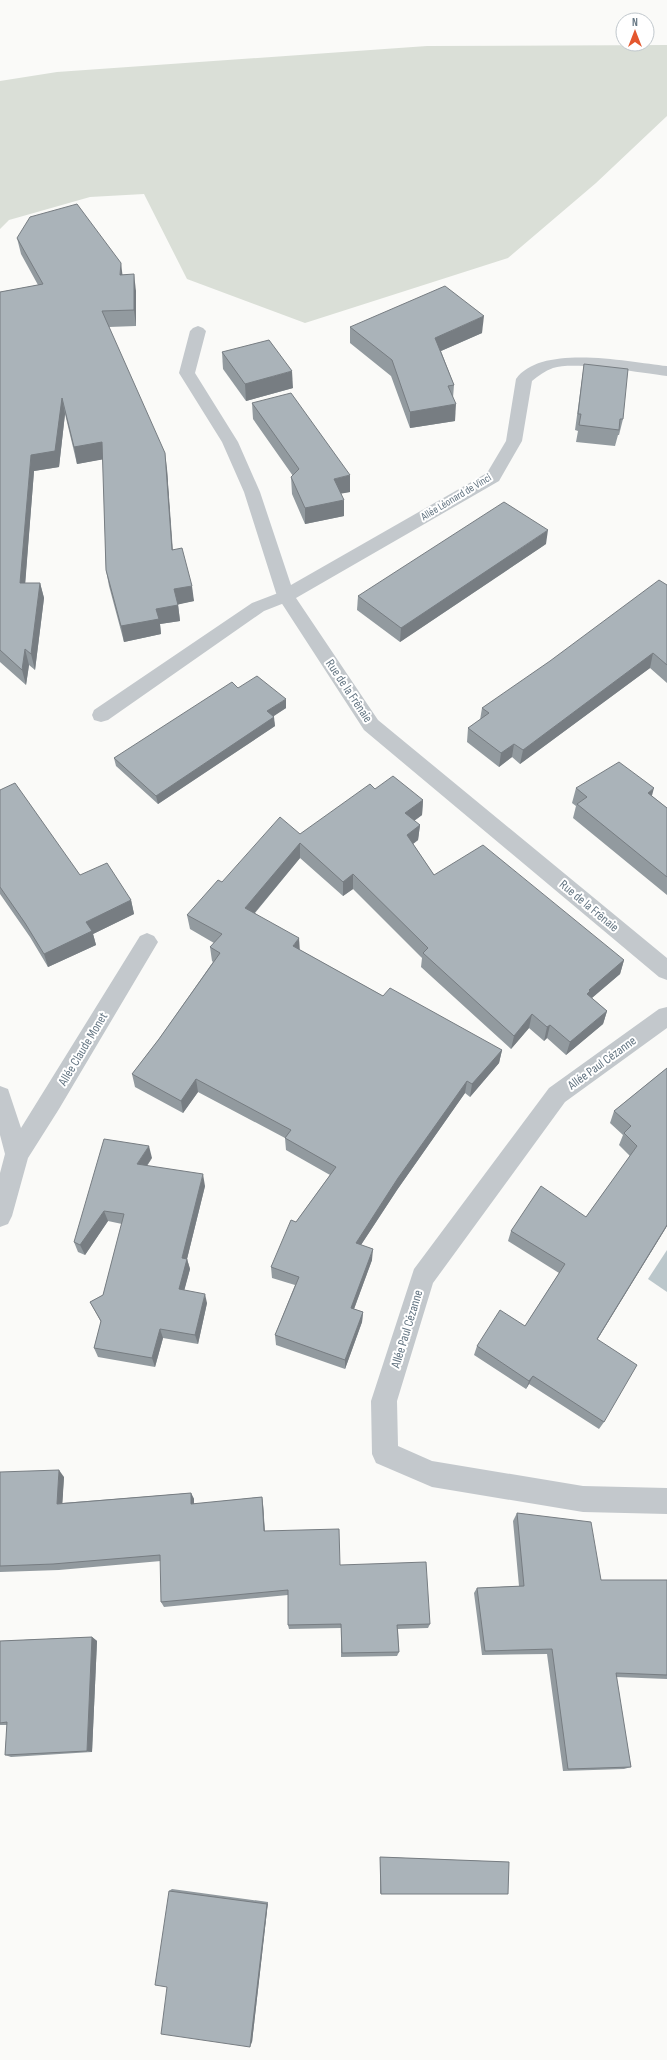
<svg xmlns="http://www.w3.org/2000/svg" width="667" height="2060" font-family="'Sofia Sans Condensed',sans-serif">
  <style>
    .green { fill: #dadfd7 }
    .water { fill: #bbc7cb }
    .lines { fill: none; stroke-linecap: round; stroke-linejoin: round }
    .lane { fill: #c3c8cc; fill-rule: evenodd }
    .street { fill: #c3c8cc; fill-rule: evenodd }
    .wall { fill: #929a9f }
    .shaded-wall { fill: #777d82 }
    .building { fill: #aab3b9; stroke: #777d82 }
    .labels { text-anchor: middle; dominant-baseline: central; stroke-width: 4; stroke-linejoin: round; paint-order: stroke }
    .far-street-label { font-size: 11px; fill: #657683; stroke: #fff }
    .street-label { font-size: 13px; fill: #657683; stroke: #fff }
  </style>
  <rect width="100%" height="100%" fill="#fafaf8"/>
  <path class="green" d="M 667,45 L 667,116 L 596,183 L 508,258 L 305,323 L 187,279 L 144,194 L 90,197 L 9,220 L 0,229 L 0,81 L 57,72 L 427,46 Z"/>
  <path class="water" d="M 667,1250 L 667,1292 L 648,1279 Z"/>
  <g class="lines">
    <path class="lane" d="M 286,590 L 292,592 L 295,596 L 292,600 L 264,611 L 108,720 L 101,722 L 94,720 L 92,715 L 94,710 L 252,603 Z"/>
    <g class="street">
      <path d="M 198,326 L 203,328 L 206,331 L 195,373 L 238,442 L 260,492 L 291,585 L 487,473 L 506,441 L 516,379 C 541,343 629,362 667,366 L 667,376 C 640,373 576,361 553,368 C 545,371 538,376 532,381 L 522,441 L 499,481 L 296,598 L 378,720 L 667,958 L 667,980 L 659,977 L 364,730 L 277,596 L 244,492 L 222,442 L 179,373 L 190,331 L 193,328 Z"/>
      <path d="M 147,933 L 154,936 L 158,942 L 59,1109 L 28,1158 L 12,1216 L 8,1224 L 0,1227 L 0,1173 L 5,1154 L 0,1135 L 0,1086 L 8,1089 L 21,1128 L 140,936 Z"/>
      <path d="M 667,1007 L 667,1028 L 565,1102 L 433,1283 L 397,1401 L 398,1446 L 432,1461 L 583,1486 L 667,1488 L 667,1514 L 583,1512 L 432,1487 L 376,1463 L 372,1454 L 371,1401 L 414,1269 L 549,1088 L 659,1009 Z"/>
    </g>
  </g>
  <g class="wall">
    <path d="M 17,238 L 123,275 L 136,291 L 136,326 L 109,327 L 167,469 L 172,550 L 194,601 L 178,604 L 180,621 L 160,624 L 161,634 L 124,642 L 109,586 L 106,570 L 103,459 L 77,464 L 65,414 L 59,467 L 34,471 L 25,583 L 40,583 L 44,598 L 35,670 L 29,665 L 26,685 L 0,662 L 0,292 L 38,285 L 21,254 Z"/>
    <path d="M 350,327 L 482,333 L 441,351 L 454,385 L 453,398 L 455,421 L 410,428 L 391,376 L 350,343 Z"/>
    <path d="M 222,352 L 293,388 L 246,401 L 223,369 Z"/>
    <path d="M 584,364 L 623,419 L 619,435 L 618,435 L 615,446 L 576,442 L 578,431 L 575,430 Z"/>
    <path d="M 252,403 L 350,492 L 341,493 L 344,516 L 305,524 L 292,494 L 291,477 L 293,476 L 253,419 Z"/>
    <path d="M 546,544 L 400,642 L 357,610 L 358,596 Z"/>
    <path d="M 667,585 L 667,683 L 650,668 L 520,764 L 512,757 L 499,767 L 467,742 L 468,728 L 480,720 L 482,708 Z"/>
    <path d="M 238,688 L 286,708 L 273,716 L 275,726 L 158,804 L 116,766 L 114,758 Z"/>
    <path d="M 576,788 L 652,796 L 667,808 L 667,895 L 573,818 L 576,806 L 572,803 Z"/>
    <path d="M 375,789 L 423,800 L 422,815 L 414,821 L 420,825 L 418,840 L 413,844 L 434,875 L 624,960 L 620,974 L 592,998 L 607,1011 L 603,1024 L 566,1055 L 547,1038 L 544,1041 L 529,1028 L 511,1049 L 421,967 L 422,958 L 353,889 L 343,896 L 300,858 L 255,913 L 300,950 L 383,996 L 502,1050 L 499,1063 L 470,1097 L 465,1093 L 397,1190 L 361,1245 L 372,1260 L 354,1309 L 363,1312 L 362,1322 L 345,1369 L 276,1345 L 275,1335 L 295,1285 L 272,1278 L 271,1267 L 296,1222 L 330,1175 L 286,1150 L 285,1138 L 198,1092 L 183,1113 L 135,1087 L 132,1074 L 159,1039 L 213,962 L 212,961 L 210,947 L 214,943 L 190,929 L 187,915 L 222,882 Z"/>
    <path d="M 0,790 L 80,875 L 131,900 L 134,914 L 93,934 L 96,945 L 48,967 L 30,937 L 0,894 Z"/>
    <path d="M 667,1068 L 667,1226 L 597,1340 L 604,1422 L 599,1429 L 529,1384 L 526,1389 L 474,1355 L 477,1346 L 525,1326 L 559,1273 L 508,1241 L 511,1231 L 586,1217 L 630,1156 L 619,1145 L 623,1135 L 610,1123 L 614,1111 Z"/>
    <path d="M 152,1158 L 147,1166 L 205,1186 L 187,1259 L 190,1269 L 184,1290 L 207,1303 L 198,1344 L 163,1338 L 155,1367 L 98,1357 L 94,1348 L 101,1322 L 90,1302 L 103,1295 L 122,1224 L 108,1221 L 85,1255 L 78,1252 L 74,1242 Z"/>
    <path d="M 0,1472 L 64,1477 L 62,1503 L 191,1493 L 194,1499 L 194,1504 L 262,1497 L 263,1504 L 265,1531 L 340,1565 L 430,1624 L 428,1628 L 398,1629 L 399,1652 L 397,1656 L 341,1657 L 341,1628 L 289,1629 L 288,1625 L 288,1595 L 164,1607 L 161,1602 L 161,1561 L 59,1570 L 0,1572 Z"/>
    <path d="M 517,1513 L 601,1580 L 667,1580 L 667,1679 L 616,1677 L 631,1767 L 624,1769 L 563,1771 L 547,1654 L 482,1655 L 474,1593 L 477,1588 L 519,1586 L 513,1521 Z"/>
    <path d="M 92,1637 L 97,1641 L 92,1752 L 11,1757 L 5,1755 L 7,1725 L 0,1725 L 0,1641 Z"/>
    <path d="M 380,1857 L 507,1862 L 381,1894 L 380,1893 Z"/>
    <path d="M 172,1889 L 268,1902 L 252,2042 L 167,1987 L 169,1891 Z"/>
  </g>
  <g class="shaded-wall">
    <path d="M 121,263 L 123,279 L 120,275 Z"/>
    <path d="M 134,274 L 136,291 L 136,326 L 134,310 Z"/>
    <path d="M 484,316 L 482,333 L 434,354 L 435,338 Z"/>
    <path d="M 292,371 L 293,388 L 246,401 L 245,384 Z"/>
    <path d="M 62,398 L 65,414 L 59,467 L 34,471 L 24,599 L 20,583 L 31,455 Z"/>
    <path d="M 456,404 L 455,421 L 410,428 L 410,412 Z"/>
    <path d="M 102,442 L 105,459 L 77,464 L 74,447 Z"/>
    <path d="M 165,453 L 167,469 L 174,566 L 172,550 Z"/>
    <path d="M 350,475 L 350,492 L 334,495 L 334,479 Z"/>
    <path d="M 344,500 L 344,516 L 305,524 L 305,508 Z"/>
    <path d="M 548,530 L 546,544 L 400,642 L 401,628 Z"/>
    <path d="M 40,583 L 44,598 L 35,670 L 31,654 Z"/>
    <path d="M 192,586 L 194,601 L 176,605 L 174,589 Z"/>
    <path d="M 178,605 L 180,621 L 160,624 L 161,634 L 124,642 L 121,626 L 156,609 Z"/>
    <path d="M 25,649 L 29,665 L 26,685 L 22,670 Z"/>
    <path d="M 653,653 L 650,668 L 520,764 L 523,750 Z"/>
    <path d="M 286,699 L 286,708 L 268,720 L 267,711 Z"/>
    <path d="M 274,717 L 275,726 L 158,804 L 156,796 Z"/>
    <path d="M 514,744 L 512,757 L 499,767 L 501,753 Z"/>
    <path d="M 654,788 L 650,803 L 648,793 Z"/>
    <path d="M 423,800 L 422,815 L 404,828 L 405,813 Z"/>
    <path d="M 420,825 L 418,840 L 405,850 L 407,835 Z"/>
    <path d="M 300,843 L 300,858 L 247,922 L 245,908 Z"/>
    <path d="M 353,874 L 353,889 L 343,896 L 343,882 Z"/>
    <path d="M 131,900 L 134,914 L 93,934 L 96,945 L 48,967 L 44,954 L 86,922 Z"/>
    <path d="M 299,938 L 300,952 L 293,946 Z"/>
    <path d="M 624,960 L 620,974 L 587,1002 L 583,1008 L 589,990 Z"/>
    <path d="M 607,1011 L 603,1024 L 566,1055 L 570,1042 Z"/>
    <path d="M 532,1014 L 529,1028 L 511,1049 L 514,1036 Z"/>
    <path d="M 550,1025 L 547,1038 L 544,1041 L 547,1027 Z"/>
    <path d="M 502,1050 L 499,1063 L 470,1097 L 472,1084 Z"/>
    <path d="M 196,1079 L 198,1092 L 183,1113 L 181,1101 Z"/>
    <path d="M 467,1081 L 465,1093 L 397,1190 L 355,1254 L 356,1243 L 398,1178 Z"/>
    <path d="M 149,1146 L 152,1158 L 140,1175 L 137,1164 Z"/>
    <path d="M 203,1174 L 205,1186 L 187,1259 L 190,1269 L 182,1299 L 179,1289 L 182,1258 Z"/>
    <path d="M 104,1211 L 108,1221 L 85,1255 L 80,1245 Z"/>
    <path d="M 667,1225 L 667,1226 L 592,1348 L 597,1339 Z"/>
    <path d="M 373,1249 L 372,1260 L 351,1317 L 351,1308 Z"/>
    <path d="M 205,1294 L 207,1303 L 198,1344 L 195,1335 Z"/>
    <path d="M 363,1312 L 362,1322 L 345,1369 L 345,1360 Z"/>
    <path d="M 160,1329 L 163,1338 L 155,1367 L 152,1358 Z"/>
    <path d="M 533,1376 L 529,1384 L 526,1389 L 529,1381 Z"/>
    <path d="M 59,1470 L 64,1477 L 62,1510 L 57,1504 Z"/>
    <path d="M 191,1493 L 194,1499 L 194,1510 L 191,1504 Z"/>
    <path d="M 262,1497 L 263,1504 L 265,1537 L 264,1531 Z"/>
    <path d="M 92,1637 L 97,1641 L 92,1752 L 87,1751 Z"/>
    <path d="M 268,1902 L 252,2042 L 250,2047 L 267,1904 Z"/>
  </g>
  <g class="building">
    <path d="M 77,204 L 121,263 L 120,275 L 134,274 L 134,310 L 102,311 L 165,453 L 172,550 L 182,548 L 192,586 L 174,589 L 178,605 L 156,609 L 159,619 L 121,626 L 106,570 L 102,442 L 74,447 L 62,398 L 55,451 L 31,455 L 20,583 L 40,583 L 31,654 L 25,649 L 22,670 L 0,650 L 0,292 L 43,284 L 17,238 L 30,217 Z"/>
    <path d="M 445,286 L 484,316 L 435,338 L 454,385 L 448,386 L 456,404 L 410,412 L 392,360 L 350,327 Z"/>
    <path d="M 269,340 L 292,371 L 245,384 L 222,352 Z"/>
    <path d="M 584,364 L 628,369 L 623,419 L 620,419 L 619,430 L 579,425 L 581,414 L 578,414 Z"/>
    <path d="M 291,393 L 350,475 L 334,479 L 344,500 L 305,508 L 291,477 L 299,469 L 252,403 Z"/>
    <path d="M 504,502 L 548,530 L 401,628 L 358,596 Z"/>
    <path d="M 659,580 L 667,585 L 667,665 L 653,653 L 523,750 L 514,744 L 501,753 L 468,728 L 489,713 L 482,708 L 550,661 Z"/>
    <path d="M 257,676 L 286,699 L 267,711 L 274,717 L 156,796 L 114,758 L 232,682 L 238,688 Z"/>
    <path d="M 619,762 L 654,788 L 648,793 L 667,808 L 667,877 L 577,804 L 587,797 L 576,788 Z"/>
    <path d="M 393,776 L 423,800 L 405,813 L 420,825 L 407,835 L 434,875 L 483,845 L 624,960 L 589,990 L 590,991 L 587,994 L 607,1011 L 570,1042 L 550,1025 L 547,1027 L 532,1014 L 514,1036 L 423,953 L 428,948 L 353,874 L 343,882 L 300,843 L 245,908 L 299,938 L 293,946 L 383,996 L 390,988 L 502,1050 L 472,1084 L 467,1081 L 398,1178 L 356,1243 L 373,1249 L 351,1308 L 363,1312 L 345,1360 L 275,1335 L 299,1277 L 271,1267 L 291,1220 L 296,1222 L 336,1167 L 285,1138 L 291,1130 L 196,1079 L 181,1101 L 132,1074 L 159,1039 L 220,953 L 210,947 L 222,934 L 187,915 L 218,880 L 222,882 L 280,817 L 300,834 L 370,784 L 375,789 Z"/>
    <path d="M 15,783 L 80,875 L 107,863 L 131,900 L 86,922 L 92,931 L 44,954 L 25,923 L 0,887 L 0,790 Z"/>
    <path d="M 667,1068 L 667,1225 L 597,1339 L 637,1365 L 604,1422 L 533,1376 L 529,1381 L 477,1346 L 500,1310 L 525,1326 L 565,1264 L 511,1231 L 541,1186 L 586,1217 L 637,1146 L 624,1133 L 631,1126 L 614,1111 Z"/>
    <path d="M 104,1139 L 149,1146 L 137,1164 L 203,1174 L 182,1258 L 187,1259 L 179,1289 L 205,1294 L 195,1335 L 160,1329 L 152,1358 L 94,1348 L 101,1321 L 90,1302 L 103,1295 L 124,1214 L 104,1211 L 80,1245 L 74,1242 Z"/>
    <path d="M 59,1470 L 57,1504 L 191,1493 L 191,1504 L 262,1497 L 264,1531 L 339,1529 L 340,1565 L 426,1562 L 430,1624 L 397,1625 L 399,1652 L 342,1653 L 341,1624 L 288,1625 L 288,1590 L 161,1602 L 160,1555 L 53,1564 L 0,1566 L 0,1472 Z"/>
    <path d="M 517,1513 L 591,1522 L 601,1580 L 667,1580 L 667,1675 L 616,1673 L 631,1767 L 568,1769 L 552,1649 L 485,1651 L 477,1588 L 524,1586 Z"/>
    <path d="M 92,1637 L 87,1751 L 5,1755 L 7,1722 L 0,1723 L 0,1641 Z"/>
    <path d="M 380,1857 L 509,1862 L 508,1894 L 381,1894 Z"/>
    <path d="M 169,1891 L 267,1904 L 250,2047 L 161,2034 L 167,1987 L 155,1985 Z"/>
  </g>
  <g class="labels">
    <g class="far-street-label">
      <text transform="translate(456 497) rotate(-31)">Allée Léonard de Vinci</text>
    </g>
    <g class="street-label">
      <text transform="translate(349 691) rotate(56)">Rue de la Frênaie</text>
      <text transform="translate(589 906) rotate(40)">Rue de la Frênaie</text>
      <text transform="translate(83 1049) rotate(-59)">Allée Claude Monet</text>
      <text transform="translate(602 1063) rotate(-36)">Allée Paul Cézanne</text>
      <text transform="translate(407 1329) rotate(-73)">Allée Paul Cézanne</text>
    </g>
  </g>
  <g transform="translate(635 32)"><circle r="19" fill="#ffffff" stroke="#c1c8cd"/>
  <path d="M0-3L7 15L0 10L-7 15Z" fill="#e4572e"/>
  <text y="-6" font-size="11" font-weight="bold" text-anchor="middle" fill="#657683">N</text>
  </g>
</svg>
